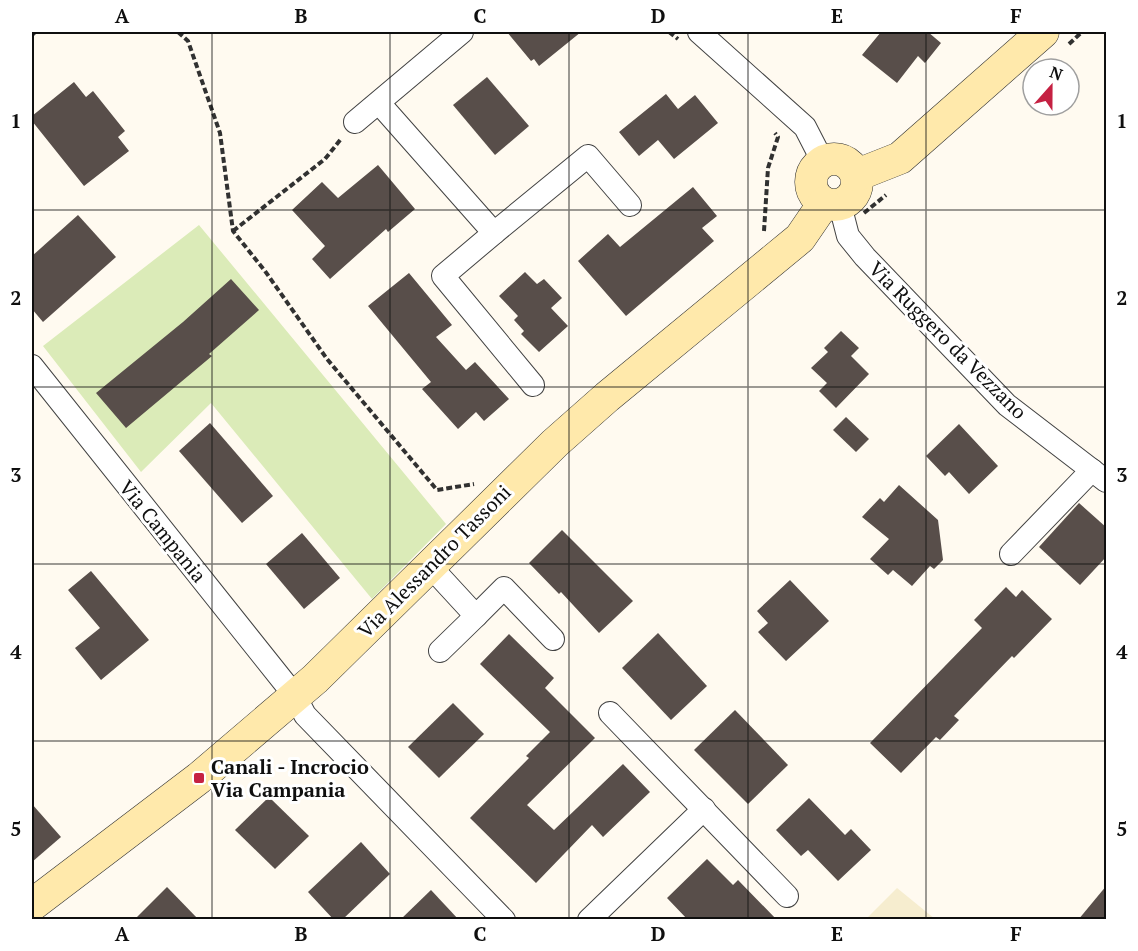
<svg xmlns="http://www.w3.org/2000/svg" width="1138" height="951" font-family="'PT Serif',serif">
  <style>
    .farmland { fill: #f6edcf }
    .green { fill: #dbebb8 }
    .building { fill: #584e4a }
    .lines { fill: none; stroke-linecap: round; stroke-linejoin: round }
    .street-casing { stroke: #424242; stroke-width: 24 }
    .secondary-casing { stroke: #313131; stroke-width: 33 }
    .path { stroke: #313131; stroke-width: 4; stroke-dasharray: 6 3; stroke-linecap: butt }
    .street { stroke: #fff; stroke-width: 22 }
    .secondary { stroke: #ffe9ab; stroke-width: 32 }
    .grid { fill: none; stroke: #0f0f0f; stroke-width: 1.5; stroke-opacity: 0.55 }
    .poi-dot { fill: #c52142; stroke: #fff; stroke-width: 2 }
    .labels { text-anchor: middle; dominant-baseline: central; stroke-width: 6; stroke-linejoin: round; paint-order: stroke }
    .street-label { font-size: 20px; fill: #0f0f0f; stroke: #fff }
    .poi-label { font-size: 20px; font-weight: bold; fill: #0f0f0f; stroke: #fff; text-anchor: start }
    .neatline { fill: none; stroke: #0f0f0f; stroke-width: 2 }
    .grid-label { font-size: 20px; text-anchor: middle; font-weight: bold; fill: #0f0f0f }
  </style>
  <rect width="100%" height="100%" fill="#fffaf0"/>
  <path class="farmland" d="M 897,888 L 935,919 L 866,919 Z"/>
  <path class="green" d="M 199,225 L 446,524 L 372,599 L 211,403 L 141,472 L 43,346 Z"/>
  <g class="building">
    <path d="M 507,32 L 581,32 L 539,66 L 534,59 L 531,61 Z"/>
    <path d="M 881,32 L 928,32 L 941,43 L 925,63 L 918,56 L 897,83 L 862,55 Z"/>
    <path d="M 487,77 L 529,126 L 495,155 L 453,105 Z"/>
    <path d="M 74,82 L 86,97 L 93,91 L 125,131 L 118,137 L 129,151 L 84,186 L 32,121 L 32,116 Z"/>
    <path d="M 666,94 L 678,109 L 695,95 L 718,123 L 674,159 L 658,140 L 639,156 L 619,132 Z"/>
    <path d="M 378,165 L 415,209 L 388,232 L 386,229 L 330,279 L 312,259 L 325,246 L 292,210 L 322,182 L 338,198 Z"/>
    <path d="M 693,187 L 717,216 L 702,228 L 714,241 L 626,316 L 578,261 L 608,234 L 620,247 Z"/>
    <path d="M 78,215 L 116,257 L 43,322 L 32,309 L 32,256 Z"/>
    <path d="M 525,272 L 537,284 L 544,279 L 562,298 L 551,308 L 568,326 L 539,352 L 521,334 L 524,331 L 514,320 L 518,316 L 499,296 Z"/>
    <path d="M 409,273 L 452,325 L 436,337 L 466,370 L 475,362 L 509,399 L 484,421 L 476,412 L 458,429 L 422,389 L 431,382 L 368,306 Z"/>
    <path d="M 231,279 L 259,310 L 209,354 L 212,356 L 126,428 L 96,393 L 183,322 Z"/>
    <path d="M 841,331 L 859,348 L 851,356 L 869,374 L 836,408 L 819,391 L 827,383 L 811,368 L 828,352 L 824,348 Z"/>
    <path d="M 846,417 L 869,439 L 856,452 L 833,430 Z"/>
    <path d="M 210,423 L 273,496 L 242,523 L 179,451 Z"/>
    <path d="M 959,424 L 998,466 L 969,494 L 949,472 L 945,476 L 926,456 Z"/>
    <path d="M 899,485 L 938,520 L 943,560 L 934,569 L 930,566 L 912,586 L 893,570 L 888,575 L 870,559 L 889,539 L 862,517 L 880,498 L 884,502 Z"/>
    <path d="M 1079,503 L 1107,528 L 1107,556 L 1080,585 L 1039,547 Z"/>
    <path d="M 562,530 L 633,601 L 599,633 L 561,592 L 559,594 L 529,563 Z"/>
    <path d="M 302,533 L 340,578 L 304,609 L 266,564 Z"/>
    <path d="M 91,571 L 149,640 L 101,680 L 75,648 L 100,628 L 68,590 Z"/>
    <path d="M 790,580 L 829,621 L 786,661 L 758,632 L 768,623 L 757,611 Z"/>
    <path d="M 1006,587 L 1016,597 L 1022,590 L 1052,619 L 1014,658 L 1012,656 L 954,716 L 959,720 L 940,740 L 936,737 L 901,773 L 870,743 L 982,628 L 974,620 Z"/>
    <path d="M 658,633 L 707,686 L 671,720 L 622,668 Z"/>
    <path d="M 509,634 L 554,678 L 545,688 L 595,738 L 527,805 L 554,830 L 623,764 L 650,792 L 603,837 L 592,825 L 536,883 L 470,818 L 529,758 L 526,756 L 550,732 L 480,664 Z"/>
    <path d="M 453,703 L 484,734 L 439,778 L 408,747 Z"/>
    <path d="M 735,710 L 788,765 L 748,804 L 694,750 Z"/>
    <path d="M 269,797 L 309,836 L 275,869 L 235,830 Z"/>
    <path d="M 809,798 L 845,835 L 851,829 L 871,850 L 838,881 L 808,850 L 801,856 L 776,830 Z"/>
    <path d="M 32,804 L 61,837 L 32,862 Z"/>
    <path d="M 361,842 L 390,874 L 342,920 L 334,920 L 308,892 Z"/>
    <path d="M 707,859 L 733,885 L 738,880 L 777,920 L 688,920 L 667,898 Z"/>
    <path d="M 1107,885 L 1107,920 L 1078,920 Z"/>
    <path d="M 167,887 L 199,920 L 134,920 Z"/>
    <path d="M 431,890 L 459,920 L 400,920 Z"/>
  </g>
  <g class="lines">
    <g class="street-casing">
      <g id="street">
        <path d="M 699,32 L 805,127 L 823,162"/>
        <path d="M 379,103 L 494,233 L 588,156 L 630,205"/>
        <path d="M 355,122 L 462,32"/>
        <path d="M 840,205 L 848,236 L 865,257 L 1007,405 L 1106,481"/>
        <path d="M 494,233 L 443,276 L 533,385"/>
        <path d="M 32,366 L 295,696 L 305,715 L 504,920"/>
        <path d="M 1011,554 L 1092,470"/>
        <path d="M 430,566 L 476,616 L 504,588 L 553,639"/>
        <path d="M 440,651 L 476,616"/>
        <path d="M 610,713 L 787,896"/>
        <path d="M 589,920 L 704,809"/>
      </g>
    </g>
    <g class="secondary-casing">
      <g id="secondary">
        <circle cx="834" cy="182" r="23"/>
        <path d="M 857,175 L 900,158 L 1043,32"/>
        <path d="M 32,905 L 199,778 L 315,679 L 555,443 L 607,397 L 800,238 L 824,203"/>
      </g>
    </g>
    <g class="path">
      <path d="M 178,32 L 188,41 L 220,133 L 233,231 L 265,271 L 327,359 L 437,490 L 474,484"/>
      <path d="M 669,32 L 678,39"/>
      <path d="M 32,35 L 35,32"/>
      <path d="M 1069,44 L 1082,32"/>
      <path d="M 864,213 L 886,195"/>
      <path d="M 233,231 L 325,159 L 341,139"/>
      <path d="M 764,231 L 768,168 L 778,137 L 775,133"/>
    </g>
    <use href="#street" class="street"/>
    <use href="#secondary" class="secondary"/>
  </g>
  <path class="grid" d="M 212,32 L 212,920M 390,32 L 390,920M 569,32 L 569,920M 748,32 L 748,920M 926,32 L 926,920M 32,210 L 1106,210M 32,387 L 1106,387M 32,564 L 1106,564M 32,741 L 1106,741"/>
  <rect class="poi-dot" x="193" y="772" width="12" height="12" rx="3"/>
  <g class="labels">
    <g class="street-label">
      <text transform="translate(948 340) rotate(45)">Via Ruggero da Vezzano</text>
      <text transform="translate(163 531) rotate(51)">Via Campania</text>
      <text transform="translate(434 561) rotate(-45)">Via Alessandro Tassoni</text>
    </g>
    <g class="poi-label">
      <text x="211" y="766">Canali - Incrocio<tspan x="211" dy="23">Via Campania</tspan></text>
    </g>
  </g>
  <rect width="1138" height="951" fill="none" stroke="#ffffff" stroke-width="66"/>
  <g transform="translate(1051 87) rotate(21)"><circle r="28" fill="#ffffff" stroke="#9f9f9f" stroke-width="1.5"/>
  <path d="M0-4.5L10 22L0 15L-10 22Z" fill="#c52142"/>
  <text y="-9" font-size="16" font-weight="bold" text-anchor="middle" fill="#0f0f0f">N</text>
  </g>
  <rect x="33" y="33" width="1072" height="885" class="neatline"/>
  <g class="grid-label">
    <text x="122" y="23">A</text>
    <text x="301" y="23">B</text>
    <text x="480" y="23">C</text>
    <text x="658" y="23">D</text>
    <text x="837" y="23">E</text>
    <text x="1016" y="23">F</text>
    <text x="16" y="128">1</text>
    <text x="1122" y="128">1</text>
    <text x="16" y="305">2</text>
    <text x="1122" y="305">2</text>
    <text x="16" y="482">3</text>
    <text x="1122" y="482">3</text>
    <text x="16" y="659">4</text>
    <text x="1122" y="659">4</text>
    <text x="16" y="836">5</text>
    <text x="1122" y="836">5</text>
    <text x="122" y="941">A</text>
    <text x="301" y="941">B</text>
    <text x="480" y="941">C</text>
    <text x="658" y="941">D</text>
    <text x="837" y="941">E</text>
    <text x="1016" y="941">F</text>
  </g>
</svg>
